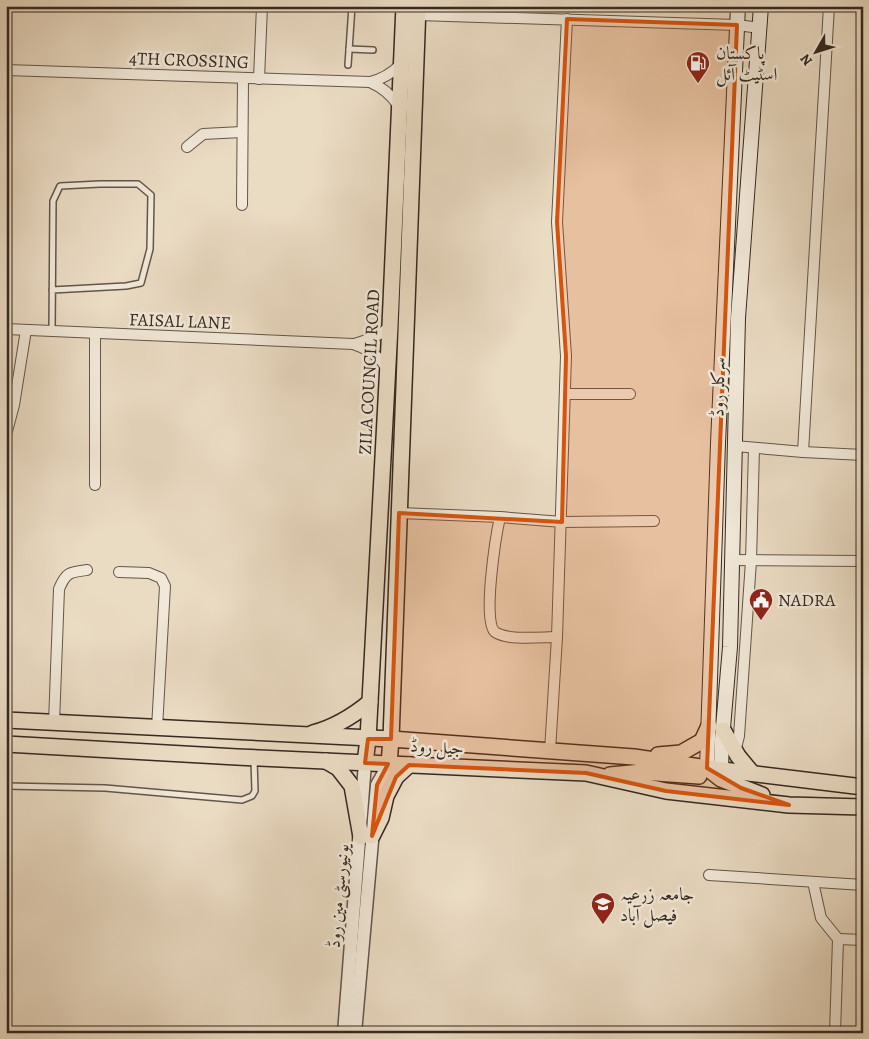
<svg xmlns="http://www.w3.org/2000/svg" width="869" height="1039" font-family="Alegreya,Amiri,serif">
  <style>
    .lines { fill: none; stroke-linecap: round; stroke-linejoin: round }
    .service-casing { stroke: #62564a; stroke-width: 8 }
    .minor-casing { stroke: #62564a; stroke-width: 12 }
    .tertiary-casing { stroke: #62564a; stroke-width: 15 }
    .secondary-casing { stroke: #352921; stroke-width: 16 }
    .primary-casing { stroke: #352921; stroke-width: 18 }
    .service { stroke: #f1e8d8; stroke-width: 5 }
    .minor { stroke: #f1e8d8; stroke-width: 10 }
    .tertiary { stroke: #f1e8d8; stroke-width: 12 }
    .secondary { stroke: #f1e8d8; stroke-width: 14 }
    .primary { stroke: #eadbc3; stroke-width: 15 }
    .marked { fill: #d6540e; fill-opacity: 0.2; stroke: #d6540e; stroke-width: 4; stroke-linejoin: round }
    .labels { text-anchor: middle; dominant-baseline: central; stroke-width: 5; stroke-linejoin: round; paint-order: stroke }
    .poi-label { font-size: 18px; fill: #352921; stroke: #f1e8d8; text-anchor: start }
    .street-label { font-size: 18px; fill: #352921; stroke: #f1e8d8 }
  </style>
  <rect width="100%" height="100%" fill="#eadbc3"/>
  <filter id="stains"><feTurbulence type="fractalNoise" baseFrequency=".004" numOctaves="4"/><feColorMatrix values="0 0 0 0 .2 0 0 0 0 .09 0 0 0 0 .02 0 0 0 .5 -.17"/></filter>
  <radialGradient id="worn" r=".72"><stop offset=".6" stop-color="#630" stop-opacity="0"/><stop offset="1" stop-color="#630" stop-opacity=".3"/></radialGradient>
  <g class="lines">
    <g class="service-casing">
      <g id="service">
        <path d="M 349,49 L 373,50"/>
        <path d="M 348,65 L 352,6"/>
        <path d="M 52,331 L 53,201 L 60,186 L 100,184 L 138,184 L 151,195 L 150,249 L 141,283 L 126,286 L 52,290"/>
        <path d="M 6,786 L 105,788 L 242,800 L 252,796 L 255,791 L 254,759"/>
      </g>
    </g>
    <g class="minor-casing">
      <g id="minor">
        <path d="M 418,15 L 737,25 L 760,28"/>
        <path d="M 6,70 L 370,82 C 383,79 391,74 400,65"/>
        <path d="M 259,79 L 262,6"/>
        <path d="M 370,82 C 383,88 390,94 398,105"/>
        <path d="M 187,147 L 203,134 L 242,132"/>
        <path d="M 242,205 L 243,78"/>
        <path d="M 6,329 L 353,344 C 368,349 381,356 387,370"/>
        <path d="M 95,333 L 95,485"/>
        <path d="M 354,344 C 368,340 380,336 390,326"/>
        <path d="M 565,394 L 630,394"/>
        <path d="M 6,435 L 14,405 L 26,330"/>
        <path d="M 735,446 L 803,452 L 863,455"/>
        <path d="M 803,452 L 829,6"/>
        <path d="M 399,513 L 500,517"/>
        <path d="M 732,560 L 863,561"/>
        <path d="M 119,572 L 149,573 L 161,578 L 165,586 L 157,728"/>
        <path d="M 557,637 C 541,637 508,641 495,632 C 482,622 496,535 500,517 L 562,522 L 654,521"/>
        <path d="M 54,723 L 59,589 C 66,572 70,572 87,570"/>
        <path d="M 550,751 L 557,637 L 566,356 L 557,222 L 567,19"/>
        <path d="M 735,752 L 739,736 L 751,561 L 754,448"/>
        <path d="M 709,875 L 863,885"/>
        <path d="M 813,882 L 821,918 L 838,939 L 835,1033"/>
        <path d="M 838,939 L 863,940"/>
      </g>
    </g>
    <g class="tertiary-casing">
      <g id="tertiary">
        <path d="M 344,1033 L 365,763"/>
        <path d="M 355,1033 L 377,785 L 389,764"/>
      </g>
    </g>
    <g class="secondary-casing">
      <g id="secondary">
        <path d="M 707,768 L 718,443 L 738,6"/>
        <path d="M 721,769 L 722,739 L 730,647 L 738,318 L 761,6"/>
      </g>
    </g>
    <g class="primary-casing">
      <g id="primary">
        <path d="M 6,720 L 391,739 L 634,757 L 707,768 L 863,787"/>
        <path d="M 723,730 L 738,756 L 752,773"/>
        <path d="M 313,733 C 336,727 353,716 370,702"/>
        <path d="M 6,744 L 237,757 L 586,773 L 666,791 L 789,805 L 863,807"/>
        <path d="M 658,755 L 681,753 L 702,741 L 709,726"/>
        <path d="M 326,761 L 338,768 L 352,786 L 361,837"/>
        <path d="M 365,763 L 368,739 L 390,326 L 404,6"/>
        <path d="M 389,764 L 391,739 L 418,6"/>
        <path d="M 707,768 L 721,779 L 762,795"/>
        <path d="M 610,775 L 642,772 L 699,776"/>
        <path d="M 372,836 L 381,818 L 386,796 L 396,777 L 409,765"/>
      </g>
    </g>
    <use href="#service" class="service"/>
    <use href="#minor" class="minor"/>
    <use href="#tertiary" class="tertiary"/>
    <use href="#secondary" class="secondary"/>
    <use href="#primary" class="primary"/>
  </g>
  <path class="marked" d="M 567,19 L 737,25 L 707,768 L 741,788 L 789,805 L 666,791 L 586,773 L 409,765 L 396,777 L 372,836 L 377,785 L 388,764 L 365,763 L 368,739 L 391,739 L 399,513 L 562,522 L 566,356 L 557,222 Z"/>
  <defs>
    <g id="fuel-pin" transform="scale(1.25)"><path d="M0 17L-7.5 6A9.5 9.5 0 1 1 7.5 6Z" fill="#8f2418" stroke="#f1e8d8"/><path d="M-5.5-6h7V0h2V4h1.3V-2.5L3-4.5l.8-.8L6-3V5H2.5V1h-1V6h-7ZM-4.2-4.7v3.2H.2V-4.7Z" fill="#fff"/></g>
    <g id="civic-pin" transform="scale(1.25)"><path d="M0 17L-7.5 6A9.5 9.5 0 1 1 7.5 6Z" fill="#8f2418" stroke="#f1e8d8"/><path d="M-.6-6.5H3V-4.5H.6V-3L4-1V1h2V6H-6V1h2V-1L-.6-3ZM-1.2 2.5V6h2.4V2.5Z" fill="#fff"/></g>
    <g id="university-pin" transform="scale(1.25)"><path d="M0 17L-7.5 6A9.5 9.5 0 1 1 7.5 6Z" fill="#8f2418" stroke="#f1e8d8"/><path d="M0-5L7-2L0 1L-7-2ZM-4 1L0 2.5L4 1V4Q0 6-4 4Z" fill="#fff"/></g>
  </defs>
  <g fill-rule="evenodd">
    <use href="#fuel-pin" x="698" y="63"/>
    <use href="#civic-pin" x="761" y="600"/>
    <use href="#university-pin" x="603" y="904"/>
  </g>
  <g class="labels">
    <g class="poi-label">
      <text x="716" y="53">پاکستان<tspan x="716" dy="21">اسٹیٹ آئل</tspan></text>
      <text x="778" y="600">NADRA</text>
      <text x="620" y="894">جامعہ زرعیہ<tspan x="620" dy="21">فیصل آباد</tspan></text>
    </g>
    <g class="street-label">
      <text transform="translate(189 60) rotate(2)">4TH CROSSING</text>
      <text transform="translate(180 321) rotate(2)">FAISAL LANE</text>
      <text transform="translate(369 372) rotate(-87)">ZILA COUNCIL ROAD</text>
      <text transform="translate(718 387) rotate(-89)">سرکلر روڈ</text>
      <text transform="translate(437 747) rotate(3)">جیل روڈ</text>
      <text transform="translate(338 896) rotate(-85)">یونیورسٹی مین روڈ</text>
    </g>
  </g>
  <rect width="869" height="1039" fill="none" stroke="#eadbc3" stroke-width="25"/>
  <rect x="8" y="8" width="854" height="1024" fill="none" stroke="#352921" stroke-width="2.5"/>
  <rect x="12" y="12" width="844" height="1014" fill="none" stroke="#352921"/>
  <g transform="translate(816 52) rotate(231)" stroke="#f1e8d8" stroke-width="4" paint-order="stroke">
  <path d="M0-4L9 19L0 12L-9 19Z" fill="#352921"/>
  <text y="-8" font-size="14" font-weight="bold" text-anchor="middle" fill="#352921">N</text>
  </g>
  <rect width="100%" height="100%" filter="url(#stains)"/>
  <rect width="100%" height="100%" fill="url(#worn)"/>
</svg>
